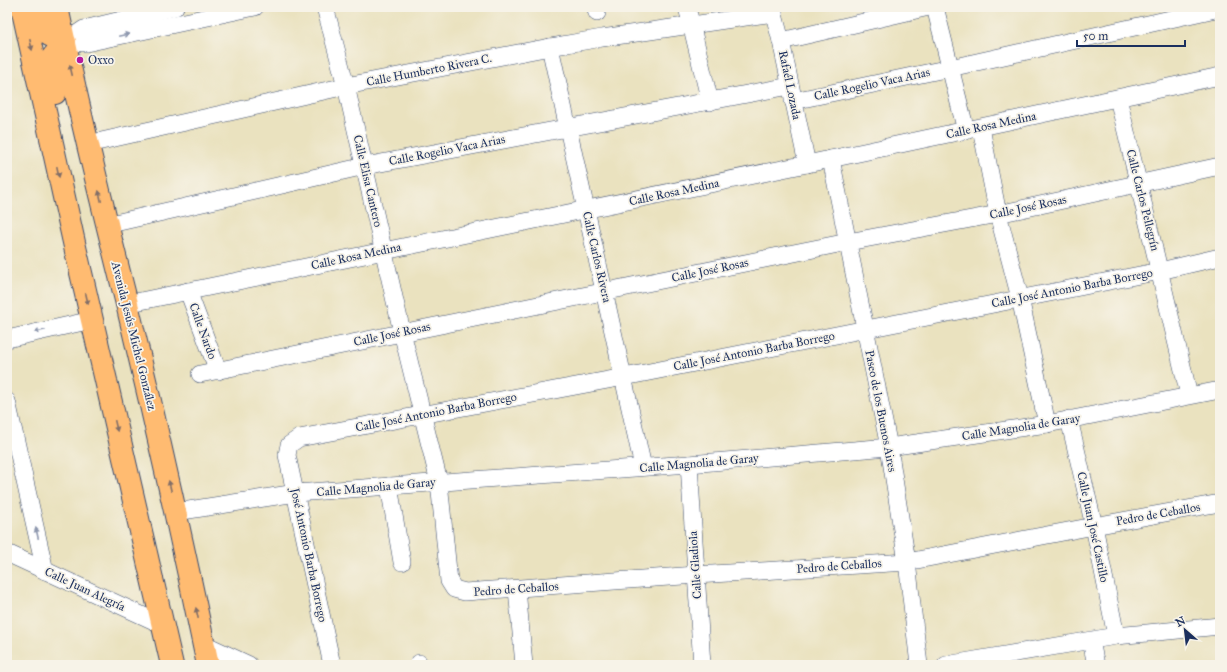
<svg xmlns="http://www.w3.org/2000/svg" width="1227" height="672" font-family="'IM FELL Great Primer',serif">
  <style>
    .lines { fill: none; stroke-linecap: round; stroke-linejoin: round }
    .street-casing { stroke: #3a4a6d; stroke-width: 18 }
    .primary-casing { stroke: #3a4a6d; stroke-width: 24 }
    .street { stroke: #fff; stroke-width: 17 }
    .primary { stroke: #ffbb71; stroke-width: 22 }
    .oneway { fill: #8d97ae }
    .oneway2 { fill: #826e67 }
    .poi-dot { fill: #b5179e; stroke: #f7f3e8; stroke-width: 1.5 }
    .labels { text-anchor: middle; dominant-baseline: central; stroke-width: 3.5; stroke-linejoin: round; paint-order: stroke }
    .poi-label { font-size: 12px; fill: #1b2f5e; stroke: #f7f3e8; text-anchor: start }
    .street-label { font-size: 12px; fill: #1b2f5e; stroke: #f7f3e8 }
  </style>
  <rect width="100%" height="100%" fill="#f7f3e8"/>
  <filter id="ink" filterUnits="userSpaceOnUse"><feTurbulence type="fractalNoise" baseFrequency=".025" numOctaves="2"/><feDisplacementMap in="SourceGraphic" scale="8" xChannelSelector="R" yChannelSelector="G"/><feConvolveMatrix kernelMatrix="1 2 1 2 8 2 1 2 1" color-interpolation-filters="sRGB"/></filter>
  <filter id="wash" filterUnits="userSpaceOnUse"><feTurbulence type="fractalNoise" baseFrequency=".012" numOctaves="4" result="noise"/><feDisplacementMap in="SourceGraphic" scale="16" xChannelSelector="R" yChannelSelector="G"/><feGaussianBlur stdDeviation="0.9" result="paint"/><feColorMatrix in="noise" values="0 0 0 0 0 0 0 0 0 0 0 0 0 0 0 0 0 1.4 0 .05"/><feComposite in="paint" operator="in"/></filter>
  <g filter="url(#wash)">
    <rect width="100%" height="100%" fill="#eae2bf"/>
  </g>
  <g filter="url(#ink)">
    <g class="lines">
      <g class="street-casing">
        <g id="street">
          <path d="M 325,7 L 346,86 L 402,332 L 439,482 L 449,581 L 454,589 L 465,592 L 696,575 L 907,562 L 1094,526 L 1220,503"/>
          <path d="M 595,7 L 597,13"/>
          <path d="M 687,7 L 710,102"/>
          <path d="M 772,7 L 781,41 L 807,164"/>
          <path d="M 935,7 L 966,131"/>
          <path d="M 781,41 L 929,7"/>
          <path d="M 65,42 L 86,43 L 255,7"/>
          <path d="M 65,42 L 84,29 L 175,7"/>
          <path d="M 550,47 L 643,467"/>
          <path d="M 1118,98 L 1189,395"/>
          <path d="M 793,101 L 950,68 L 1220,8"/>
          <path d="M 981,128 L 998,214 L 1020,298 L 1047,424"/>
          <path d="M 88,144 L 346,86 L 550,47 L 602,38 L 774,13"/>
          <path d="M 831,159 L 889,447 L 907,562 L 919,665"/>
          <path d="M 106,225 L 365,166 L 790,86"/>
          <path d="M 188,291 L 218,371"/>
          <path d="M 126,304 L 807,164 L 1220,76"/>
          <path d="M 7,339 L 92,320"/>
          <path d="M 200,374 L 848,242 L 998,214 L 1220,166"/>
          <path d="M 7,401 L 45,571"/>
          <path d="M 1069,419 L 1094,526 L 1116,636"/>
          <path d="M 689,464 L 702,665"/>
          <path d="M 389,486 L 402,562"/>
          <path d="M 176,512 L 296,493 L 689,464 L 889,447 L 1047,424 L 1220,390"/>
          <path d="M 7,553 L 163,625"/>
          <path d="M 517,589 L 524,665"/>
          <path d="M 1091,641 L 1096,665"/>
          <path d="M 204,644 L 249,665"/>
          <path d="M 332,665 L 287,455 L 289,445 L 299,438 L 624,377 L 1160,271 L 1220,257"/>
          <path d="M 419,665 L 419,663"/>
          <path d="M 946,665 L 1116,636 L 1220,626"/>
        </g>
      </g>
      <g class="primary-casing">
        <g id="primary">
          <path d="M 22,7 L 75,247 L 172,665"/>
          <path d="M 36,7 L 39,19 L 49,35 L 65,42 L 52,58 L 50,71 L 55,93"/>
          <path d="M 57,7 C 78,107 102,205 127,304 C 156,424 183,544 208,665"/>
        </g>
      </g>
      <use href="#street" class="street"/>
      <use href="#primary" class="primary"/>
    </g>
    <defs><path id="oneway-solid" d="M-6-.8H1V-3.2L6.5 0L1 3.2V.8H-6Z"/></defs>
    <g class="oneway">
      <use href="#oneway-solid" transform="translate(124 35) rotate(-12)"/>
      <use href="#oneway-solid" transform="translate(40 331) rotate(168)"/>
      <use href="#oneway-solid" transform="translate(37 533) rotate(-103)"/>
    </g>
    <g class="oneway2">
      <use href="#oneway-solid" transform="translate(31 45) rotate(78)"/>
      <use href="#oneway-solid" transform="translate(71 70) rotate(-103)"/>
      <use href="#oneway-solid" transform="translate(58 172) rotate(78)"/>
      <use href="#oneway-solid" transform="translate(100 196) rotate(-103)"/>
      <use href="#oneway-solid" transform="translate(87 299) rotate(77)"/>
      <use href="#oneway-solid" transform="translate(116 426) rotate(77)"/>
      <use href="#oneway-solid" transform="translate(170 486) rotate(-103)"/>
      <use href="#oneway-solid" transform="translate(197 613) rotate(-102)"/>
    </g>
  </g>
  <circle class="poi-dot" cx="80" cy="60" r="4"/>
  <g class="labels">
    <g class="poi-label">
      <text x="88" y="60">Oxxo</text>
    </g>
    <g class="street-label">
      <text transform="translate(429 70) rotate(-11)">Calle Humberto Rivera C.</text>
      <text transform="translate(872 84) rotate(-12)">Calle Rogelio Vaca Arias</text>
      <text transform="translate(790 85) rotate(78)">Rafaél Lozada</text>
      <text transform="translate(991 125) rotate(-12)">Calle Rosa Medina</text>
      <text transform="translate(447 150) rotate(-11)">Calle Rogelio Vaca Arias</text>
      <text transform="translate(368 181) rotate(77)">Calle Elisa Cantero</text>
      <text transform="translate(674 192) rotate(-12)">Calle Rosa Medina</text>
      <text transform="translate(1143 200) rotate(76)">Calle Carlos Pellegrín</text>
      <text transform="translate(1028 207) rotate(-12)">Calle José Rosas</text>
      <text transform="translate(356 256) rotate(-12)">Calle Rosa Medina</text>
      <text transform="translate(597 257) rotate(77)">Calle Carlos Rivera</text>
      <text transform="translate(710 270) rotate(-12)">Calle José Rosas</text>
      <text transform="translate(1072 288) rotate(-11)">Calle José Antonio Barba Borrego</text>
      <text transform="translate(203 331) rotate(70)">Calle Nardo</text>
      <text transform="translate(392 334) rotate(-12)">Calle José Rosas</text>
      <text transform="translate(134 336) rotate(76)">Avenida Jesús Michel González</text>
      <text transform="translate(754 351) rotate(-11)">Calle José Antonio Barba Borrego</text>
      <text transform="translate(881 411) rotate(79)">Paseo de los Buenos Aires</text>
      <text transform="translate(436 412) rotate(-11)">Calle José Antonio Barba Borrego</text>
      <text transform="translate(1021 427) rotate(-9)">Calle Magnolia de Garay</text>
      <text transform="translate(699 463) rotate(-5)">Calle Magnolia de Garay</text>
      <text transform="translate(376 487) rotate(-5)">Calle Magnolia de Garay</text>
      <text transform="translate(1158 514) rotate(-10)">Pedro de Ceballos</text>
      <text transform="translate(1093 527) rotate(78)">Calle Juan José Castillo</text>
      <text transform="translate(309 555) rotate(78)">José Antonio Barba Borrego</text>
      <text transform="translate(695 565) rotate(-94)">Calle Gladiola</text>
      <text transform="translate(839 566) rotate(-4)">Pedro de Ceballos</text>
      <text transform="translate(85 589) rotate(25)">Calle Juan Alegría</text>
      <text transform="translate(516 589) rotate(-4)">Pedro de Ceballos</text>
    </g>
  </g>
  <rect width="1227" height="672" fill="none" stroke="#f7f3e8" stroke-width="24"/>
  <g transform="translate(1185 630) rotate(332)" stroke="#f7f3e8" stroke-width="3" paint-order="stroke">
  <path d="M0-3L7 15L0 10L-7 15Z" fill="#1b2f5e"/>
  <text y="-6" font-size="11" font-weight="bold" text-anchor="middle" fill="#1b2f5e">N</text>
  </g>
  <path d="M1077 40v6h108v-6" fill="none" stroke="#1b2f5e" stroke-width="2"/>
  <text x="1083" y="40" font-size="12" fill="#1b2f5e" stroke="#f7f3e8" stroke-width="3" paint-order="stroke">50 m</text>
</svg>
